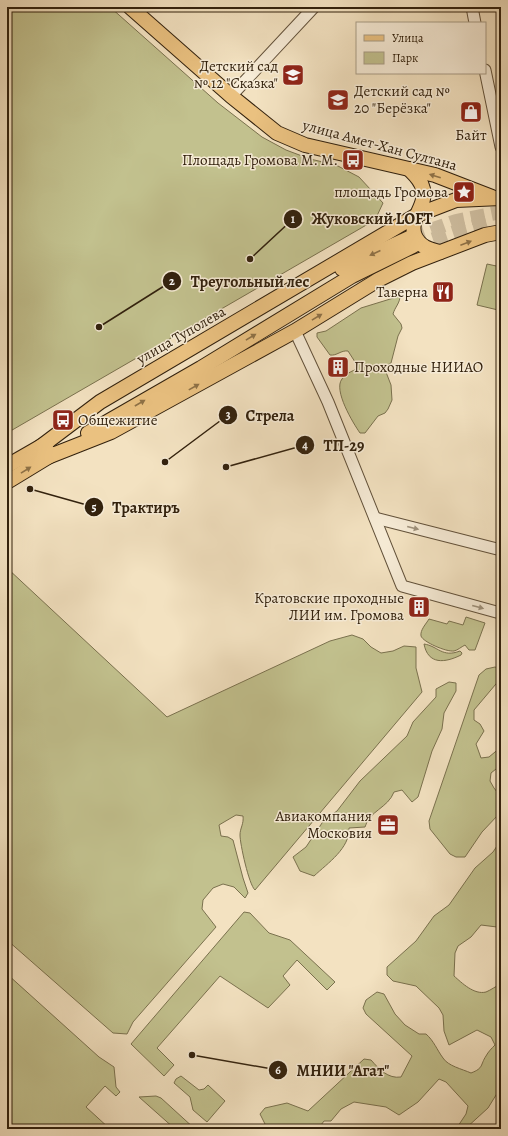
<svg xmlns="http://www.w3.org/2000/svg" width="508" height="1136" font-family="Alegreya,serif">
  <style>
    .green { fill: #c2c18e; stroke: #7a714e }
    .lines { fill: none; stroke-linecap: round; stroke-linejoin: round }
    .major-tunnel { stroke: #ccbb9d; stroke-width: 14; stroke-dasharray: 14 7; stroke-linecap: butt }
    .minor-casing { stroke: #62513a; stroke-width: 13 }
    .major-casing { stroke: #32210d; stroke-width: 16 }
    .minor { stroke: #f7ecd7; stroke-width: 11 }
    .major { stroke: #eac180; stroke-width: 14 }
    .oneway { fill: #8e7146 }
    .oneway2 { fill: #9e917c }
    .labels { text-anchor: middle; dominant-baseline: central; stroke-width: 3; stroke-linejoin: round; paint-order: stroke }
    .poi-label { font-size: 15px; fill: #32210d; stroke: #f7ecd7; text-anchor: end }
    .street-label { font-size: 15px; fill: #32210d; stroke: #f7ecd7 }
    .leader { fill: none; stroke: #32210d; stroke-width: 1.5 }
    .callout-dot { fill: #32210d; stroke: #f7ecd7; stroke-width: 1.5 }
    .mark-label { font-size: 12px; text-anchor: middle; font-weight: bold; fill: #fff }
    .callout-label { font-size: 16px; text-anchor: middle; font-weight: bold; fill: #32210d; stroke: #f7ecd7; stroke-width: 3; stroke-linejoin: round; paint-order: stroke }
  </style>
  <rect width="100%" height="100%" fill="#f3e2c1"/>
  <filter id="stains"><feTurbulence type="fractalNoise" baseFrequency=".005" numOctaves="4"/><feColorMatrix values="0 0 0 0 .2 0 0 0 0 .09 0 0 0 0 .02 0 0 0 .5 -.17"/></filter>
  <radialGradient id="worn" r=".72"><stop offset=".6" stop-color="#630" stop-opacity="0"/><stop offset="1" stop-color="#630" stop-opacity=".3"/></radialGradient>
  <g class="green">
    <path d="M 7,7 L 110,7 L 218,103 L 262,137 L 286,150 L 310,159 L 336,165 L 359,177 L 383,203 L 375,220 L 7,433 Z"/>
    <path d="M 487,264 L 501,267 L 501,297 L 498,310 L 477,305 Z"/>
    <path d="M 400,296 C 400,303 395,307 393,314 L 401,324 L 402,328 L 398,336 L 391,363 L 384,367 L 391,385 L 392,400 L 388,409 L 385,413 L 378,416 L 365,433 L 360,433 C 353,423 333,390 342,379 C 345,374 352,371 357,369 L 357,365 L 348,351 C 341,350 337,356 330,355 L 317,337 L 317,333 L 326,331 L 361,308 Z"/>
    <path d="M 7,568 L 167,717 L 330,641 L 352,635 L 363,639 L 371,647 L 381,653 L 393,651 L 404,646 L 416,647 L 416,668 L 422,692 L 255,890 C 249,885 240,844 240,835 C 240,828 244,824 243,816 L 236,815 L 219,825 L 221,836 L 228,837 L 233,840 L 243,878 L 248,893 L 245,898 L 234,887 L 223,884 L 213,888 L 203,900 L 202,909 L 216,927 L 133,1022 L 127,1034 L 113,1033 L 7,940 Z"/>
    <path d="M 466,617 L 485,623 L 475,650 L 469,650 L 465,645 C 461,647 458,650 454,651 C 446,652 423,642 421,636 C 420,630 426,624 429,619 L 447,624 L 449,621 L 463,625 Z"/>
    <path d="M 424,644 C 438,646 442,658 460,651 L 462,653 L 461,655 C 445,663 428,665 424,644 Z"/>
    <path d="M 495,667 L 501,669 L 501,678 L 474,710 L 474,720 L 480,724 L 484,731 L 476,744 L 481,758 L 489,757 L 501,747 L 501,765 L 491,773 L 490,781 L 494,788 L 501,797 L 501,808 L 498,815 L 482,832 L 465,857 L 456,857 L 450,854 L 430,829 L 429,821 L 479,675 L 486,669 Z"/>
    <path d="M 449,682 L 456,683 L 456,691 L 444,713 L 442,729 L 432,751 L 418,797 L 412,802 L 402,790 L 394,792 C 388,808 369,811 365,827 L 349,828 C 350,848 328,863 314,876 L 300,871 L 293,857 L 306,847 L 324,820 L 337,811 L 360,781 L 407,736 L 413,722 L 436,697 L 436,689 Z"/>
    <path d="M 501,840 L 501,932 L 497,927 L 481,925 L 471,937 L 458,946 L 455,953 L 454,976 C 462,983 474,995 486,992 C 491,990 496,986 501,984 L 501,1087 L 488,1108 L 465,1129 L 459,1129 L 458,1126 L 466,1114 L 468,1106 L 446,1082 L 439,1079 L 418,1102 L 399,1115 L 386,1107 L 354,1102 L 341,1109 L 331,1121 L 324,1121 L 318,1129 L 267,1128 L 260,1114 L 265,1108 L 287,1103 L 308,1111 L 364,1059 L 371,1060 C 379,1069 388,1079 401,1077 L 412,1056 L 366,1014 L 363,1008 L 366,1000 L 377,992 L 384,994 L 395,1014 L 405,1025 L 419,1034 L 426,1034 C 434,1041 437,1050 443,1058 C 448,1066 462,1069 471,1073 C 484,1068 480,1065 486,1056 C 488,1052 492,1048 495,1045 L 491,1037 L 477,1030 L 449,1045 L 444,1031 L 443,1015 L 439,1008 L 416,986 L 393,981 L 387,975 L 387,967 L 416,941 L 434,916 L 449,905 L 475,868 L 493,852 Z"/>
    <path d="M 244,912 L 250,913 L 269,933 L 290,940 L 335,982 L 327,990 L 297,960 L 283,976 L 290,985 L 268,1008 L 220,976 L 157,1048 L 174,1065 L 164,1076 L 131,1044 Z"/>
    <path d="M 7,974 L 99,1057 L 114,1067 L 116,1087 L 120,1092 L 116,1096 L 105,1086 L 86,1107 L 110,1129 L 7,1129 Z"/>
    <path d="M 181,1076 L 199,1090 L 204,1089 L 208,1085 L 225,1101 L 207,1122 L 193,1110 L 190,1097 L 174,1083 L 176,1079 Z"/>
    <path d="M 156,1096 L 161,1098 L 195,1129 L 175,1129 L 139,1097 Z"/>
  </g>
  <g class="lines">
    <g class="major-tunnel">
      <path d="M 411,237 L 456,221 L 501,212"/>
      <path d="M 413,246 L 461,230 L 489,222"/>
    </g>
    <g class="minor-casing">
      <g id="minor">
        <path d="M 472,7 L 475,23"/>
        <path d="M 485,70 L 501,147"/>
        <path d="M 231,96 L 314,7"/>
        <path d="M 295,331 L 328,402 L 402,586 L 500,613 L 501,611"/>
        <path d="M 375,518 L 501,550"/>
      </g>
    </g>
    <g class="major-casing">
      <g id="major">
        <path d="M 130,7 L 231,96 L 277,133 L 305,145 L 435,175 L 492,197"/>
        <path d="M 409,169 C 415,175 421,180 423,189 C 427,207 408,219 415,236 C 420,247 430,250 440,252"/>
        <path d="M 342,269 L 411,237"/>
        <path d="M 88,433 L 201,368 L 352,276 L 413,246"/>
        <path d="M 39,448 L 100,402 L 417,215 L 456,200 L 501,198"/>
        <path d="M 45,458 L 111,432 L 295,331 L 378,280 L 412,263 L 485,235 L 501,232"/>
        <path d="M 7,466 L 47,443"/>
        <path d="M 7,482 L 53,454"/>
      </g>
    </g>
    <use href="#minor" class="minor"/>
    <use href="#major" class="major"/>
  </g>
  <defs><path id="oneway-solid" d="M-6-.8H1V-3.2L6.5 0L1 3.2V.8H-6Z"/></defs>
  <g class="oneway">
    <use href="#oneway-solid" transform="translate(435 176) rotate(-163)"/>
    <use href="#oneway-solid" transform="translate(466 243) rotate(-21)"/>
    <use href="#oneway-solid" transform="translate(375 253) rotate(155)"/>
    <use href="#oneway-solid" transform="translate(317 317) rotate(-31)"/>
    <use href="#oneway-solid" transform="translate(251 337) rotate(-31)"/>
    <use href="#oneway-solid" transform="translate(194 387) rotate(-29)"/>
    <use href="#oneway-solid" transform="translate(140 403) rotate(-30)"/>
    <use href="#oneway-solid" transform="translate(26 470) rotate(-32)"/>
  </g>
  <g class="oneway2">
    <use href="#oneway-solid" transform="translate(413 528) rotate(14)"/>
    <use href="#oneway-solid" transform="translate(478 607) rotate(15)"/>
  </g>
  <defs>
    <g id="school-square" transform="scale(1.15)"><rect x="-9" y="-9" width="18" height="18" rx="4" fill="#8f2418" stroke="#f7ecd7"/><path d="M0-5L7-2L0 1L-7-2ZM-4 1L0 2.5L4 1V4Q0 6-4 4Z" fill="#fff"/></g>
    <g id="shop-square" transform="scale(1.15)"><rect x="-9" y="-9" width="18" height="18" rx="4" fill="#8f2418" stroke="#f7ecd7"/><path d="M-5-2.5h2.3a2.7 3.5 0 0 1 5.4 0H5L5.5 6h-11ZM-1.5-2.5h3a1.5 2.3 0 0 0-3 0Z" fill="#fff"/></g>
    <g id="bus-square" transform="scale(1.15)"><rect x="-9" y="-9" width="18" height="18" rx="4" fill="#8f2418" stroke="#f7ecd7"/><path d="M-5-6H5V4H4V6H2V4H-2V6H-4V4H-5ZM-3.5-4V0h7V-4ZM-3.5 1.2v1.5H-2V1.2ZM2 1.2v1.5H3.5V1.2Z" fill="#fff"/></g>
    <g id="sight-square" transform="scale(1.15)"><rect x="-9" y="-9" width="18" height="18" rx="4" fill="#8f2418" stroke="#f7ecd7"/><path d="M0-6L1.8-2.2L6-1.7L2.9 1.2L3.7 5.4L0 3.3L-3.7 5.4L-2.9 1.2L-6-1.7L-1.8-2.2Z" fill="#fff"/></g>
    <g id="restaurant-square" transform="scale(1.15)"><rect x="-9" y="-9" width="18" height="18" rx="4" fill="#8f2418" stroke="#f7ecd7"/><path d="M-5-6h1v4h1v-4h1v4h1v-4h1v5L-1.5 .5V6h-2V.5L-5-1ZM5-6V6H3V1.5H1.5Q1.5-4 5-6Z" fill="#fff"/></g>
    <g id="building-square" transform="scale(1.15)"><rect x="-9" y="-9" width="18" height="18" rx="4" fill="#8f2418" stroke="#f7ecd7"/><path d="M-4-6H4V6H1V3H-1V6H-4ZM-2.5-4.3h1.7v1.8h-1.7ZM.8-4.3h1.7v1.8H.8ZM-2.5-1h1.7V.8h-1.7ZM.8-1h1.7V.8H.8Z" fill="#fff"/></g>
    <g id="office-square" transform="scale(1.15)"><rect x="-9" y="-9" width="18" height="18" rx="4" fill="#8f2418" stroke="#f7ecd7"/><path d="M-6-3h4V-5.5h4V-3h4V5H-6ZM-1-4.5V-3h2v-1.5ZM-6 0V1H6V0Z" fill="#fff"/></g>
  </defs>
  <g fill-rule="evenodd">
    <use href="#school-square" x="293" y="75"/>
    <use href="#school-square" x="338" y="100"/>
    <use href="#shop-square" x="471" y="112"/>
    <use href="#bus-square" x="353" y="160"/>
    <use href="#sight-square" x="464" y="192"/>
    <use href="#restaurant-square" x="443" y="292"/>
    <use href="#building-square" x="338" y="367"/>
    <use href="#bus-square" x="63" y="420"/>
    <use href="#building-square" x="419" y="607"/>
    <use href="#office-square" x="388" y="825"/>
  </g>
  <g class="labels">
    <g class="poi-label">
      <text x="278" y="66">Детский сад<tspan x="278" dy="17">№ 12 "Сказка"</tspan></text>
      <text x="354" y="91" text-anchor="start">Детский сад №<tspan x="354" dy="17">20 "Берёзка"</tspan></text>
      <text x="471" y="135" text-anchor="middle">Байт</text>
      <text x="338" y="160">Площадь Громова М. М.</text>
      <text x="448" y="192">площадь Громова</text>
      <text x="428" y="292">Таверна</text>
      <text x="354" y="367" text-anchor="start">Проходные НИИАО</text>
      <text x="78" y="420" text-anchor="start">Общежитие</text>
      <text x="404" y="598">Кратовские проходные<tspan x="404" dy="17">ЛИИ им. Громова</tspan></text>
      <text x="372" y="816">Авиакомпания<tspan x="372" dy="17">Московия</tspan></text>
    </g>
    <g class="street-label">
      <text transform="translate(380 145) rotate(15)">улица Амет-Хан Султана</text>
      <text transform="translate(181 335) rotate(-30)">улица Туполева</text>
    </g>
  </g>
  <path class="leader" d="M250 259L293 219M99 327L172 281M165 462L228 415M226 467L305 445M30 489L94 507M192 1055L278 1070"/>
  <g class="callout-dot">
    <circle cx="250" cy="259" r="4"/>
    <circle cx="99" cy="327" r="4"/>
    <circle cx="165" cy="462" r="4"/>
    <circle cx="226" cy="467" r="4"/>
    <circle cx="30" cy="489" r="4"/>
    <circle cx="192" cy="1055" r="4"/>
    <circle cx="293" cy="219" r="10"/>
    <circle cx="172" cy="281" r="10"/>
    <circle cx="228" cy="415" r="10"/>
    <circle cx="305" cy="445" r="10"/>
    <circle cx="94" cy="507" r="10"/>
    <circle cx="278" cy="1070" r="10"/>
  </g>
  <g class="mark-label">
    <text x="293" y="223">1</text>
    <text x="172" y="285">2</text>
    <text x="228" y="419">3</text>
    <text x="305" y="449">4</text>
    <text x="94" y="511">5</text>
    <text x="278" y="1074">6</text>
  </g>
  <g class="callout-label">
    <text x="372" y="224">Жуковский LOFT</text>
    <text x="250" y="287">Треугольный лес</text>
    <text x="270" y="421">Стрела</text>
    <text x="344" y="451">ТП-29</text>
    <text x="146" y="513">Трактиръ</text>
    <text x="343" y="1076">МНИИ "Агат"</text>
  </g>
  <rect width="508" height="1136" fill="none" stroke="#f3e2c1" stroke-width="24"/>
  <rect x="8" y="8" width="492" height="1120" fill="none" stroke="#32210d" stroke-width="2"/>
  <rect x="12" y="12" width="484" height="1112" fill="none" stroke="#32210d"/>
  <rect x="356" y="22" width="130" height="52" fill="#f7ecd7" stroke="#a89b86"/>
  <rect x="364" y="35" width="20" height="6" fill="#eac180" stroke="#a89b86"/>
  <text x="392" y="42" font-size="12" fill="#32210d">Улица</text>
  <rect x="364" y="52" width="20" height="12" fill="#c2c18e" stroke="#a89b86"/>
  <text x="392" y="62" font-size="12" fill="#32210d">Парк</text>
  <rect width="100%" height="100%" filter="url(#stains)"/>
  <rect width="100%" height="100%" fill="url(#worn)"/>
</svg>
